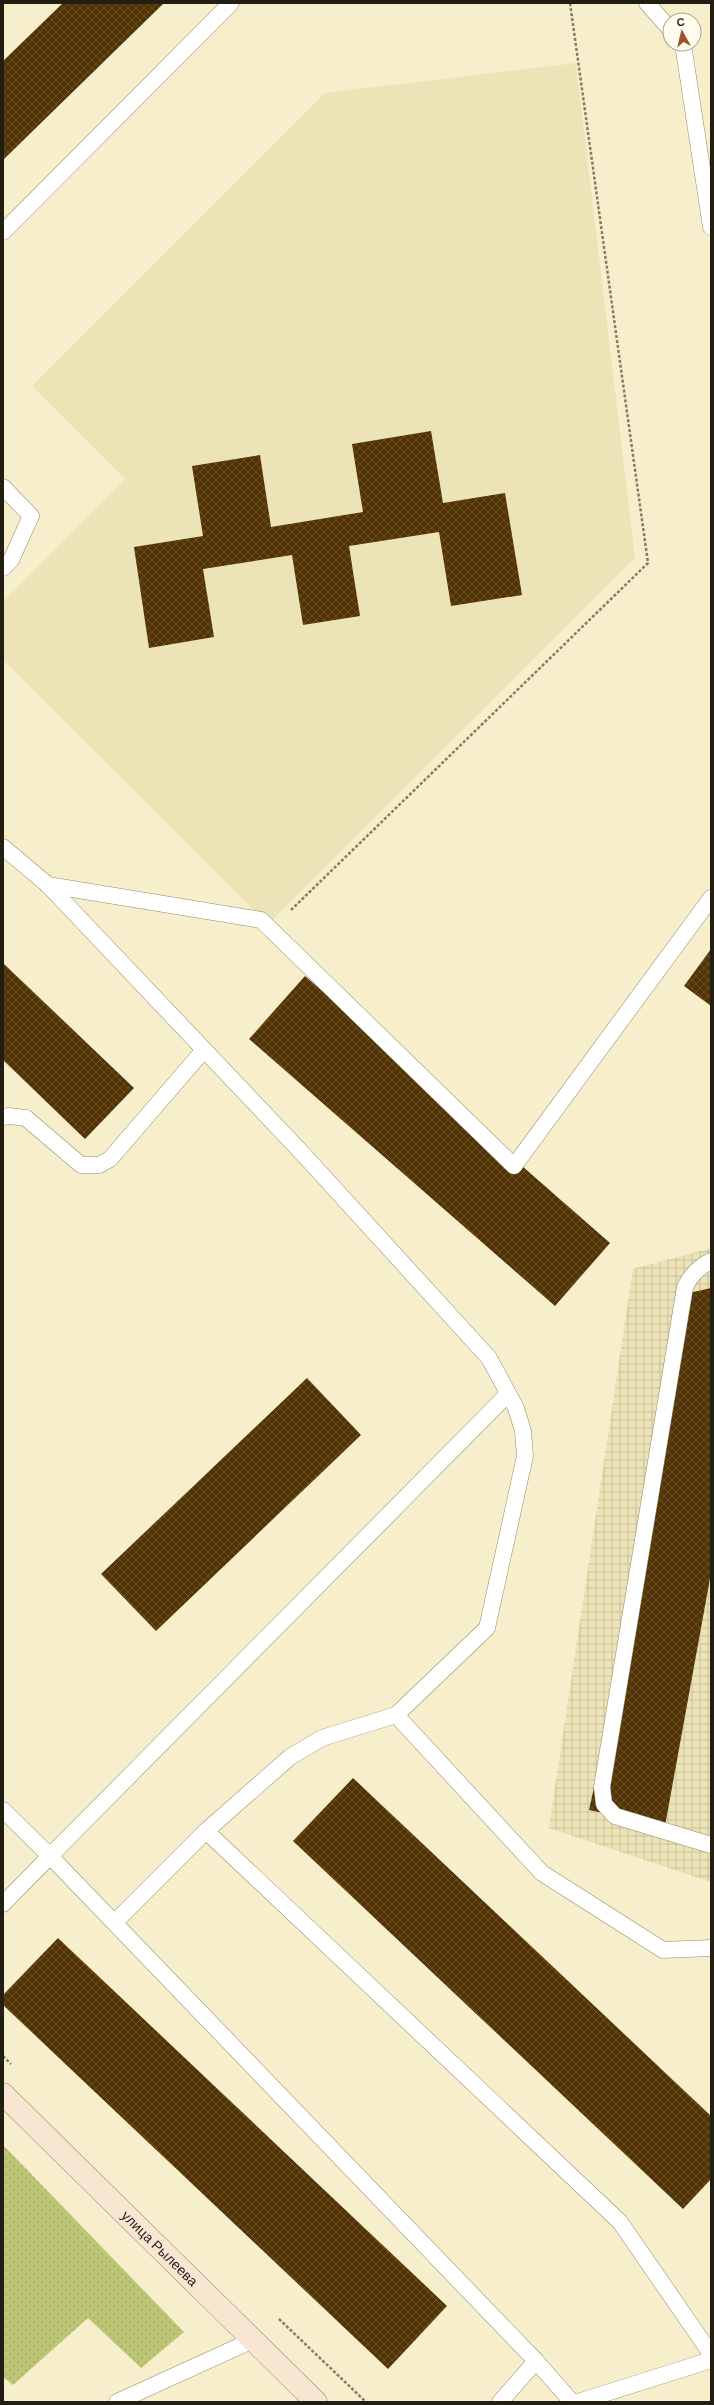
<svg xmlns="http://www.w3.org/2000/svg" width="714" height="2405" font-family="'DM Sans',sans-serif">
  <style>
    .built { fill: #ece3b7 }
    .industrial { fill: url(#industrial-grid) }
    .grass { fill: url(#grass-dots) }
    .building { fill: url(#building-cross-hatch) }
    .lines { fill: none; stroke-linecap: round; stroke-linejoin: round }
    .lane-casing { stroke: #928b69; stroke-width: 17 }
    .secondary-casing { stroke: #928b69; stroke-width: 23 }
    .path { stroke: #827d65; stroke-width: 2.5; stroke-dasharray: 3 2; stroke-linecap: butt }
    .lane { stroke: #fff; stroke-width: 16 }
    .secondary { stroke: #f8e6d3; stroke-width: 22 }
    .labels { text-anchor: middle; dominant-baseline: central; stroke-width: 4; stroke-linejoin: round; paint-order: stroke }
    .street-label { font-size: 14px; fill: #221f12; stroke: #fffcee }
  </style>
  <defs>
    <pattern id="industrial-grid" width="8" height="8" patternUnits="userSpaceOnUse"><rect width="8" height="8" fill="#ece3b7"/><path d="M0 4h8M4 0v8" fill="none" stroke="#cac29c"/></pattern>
    <pattern id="grass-dots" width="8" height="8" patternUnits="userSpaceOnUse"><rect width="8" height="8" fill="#bcc674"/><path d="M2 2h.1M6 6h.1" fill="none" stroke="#a1aa63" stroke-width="1.8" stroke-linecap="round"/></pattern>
    <pattern id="building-cross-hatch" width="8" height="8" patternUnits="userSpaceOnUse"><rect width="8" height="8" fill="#523303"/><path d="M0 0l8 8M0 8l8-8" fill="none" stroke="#674e27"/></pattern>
  </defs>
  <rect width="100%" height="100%" fill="#f7efcb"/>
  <path class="built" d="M 576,63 L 635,558 L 268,924 L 3,660 L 3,602 L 125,479 L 32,386 L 325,93 Z"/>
  <path class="industrial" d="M 711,1248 L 711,1882 L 549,1828 L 633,1269 Z"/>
  <path class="grass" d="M 3,2145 L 184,2332 L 141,2368 L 88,2318 L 13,2385 L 3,2377 Z"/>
  <g class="building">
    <path d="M 63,3 L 164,3 L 3,160 L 3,61 Z"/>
    <path d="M 431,431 L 443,503 L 505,493 L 522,595 L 451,606 L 439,532 L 349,546 L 360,616 L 303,625 L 292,555 L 203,569 L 214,637 L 149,648 L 134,547 L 203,536 L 192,466 L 260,455 L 271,527 L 363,512 L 352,444 Z"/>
    <path d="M 711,949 L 711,1006 L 684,986 Z"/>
    <path d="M 3,963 L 134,1088 L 85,1139 L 3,1060 Z"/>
    <path d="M 305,976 L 610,1243 L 555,1306 L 249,1039 Z"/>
    <path d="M 711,1288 L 711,1573 L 665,1826 L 589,1810 L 654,1519 L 685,1294 Z"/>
    <path d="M 307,1378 L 361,1435 L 156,1631 L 101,1574 Z"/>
    <path d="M 353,1778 L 711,2116 L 711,2179 L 683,2209 L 293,1841 Z"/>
    <path d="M 58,1938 L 447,2306 L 388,2369 L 3,2005 L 3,1995 Z"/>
  </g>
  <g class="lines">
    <g class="lane-casing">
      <g id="lane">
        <path d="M 647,3 L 670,29"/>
        <path d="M 683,44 L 711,227"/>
        <path d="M 3,232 L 231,3"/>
        <path d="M 3,487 L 31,516 L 11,560 L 3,568"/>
        <path d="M 3,847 L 48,885 L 303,1154 L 489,1358 L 516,1408 L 523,1431 L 525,1456 L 487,1628 L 396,1715 L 322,1738 L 290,1757 L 206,1831 L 115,1922"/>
        <path d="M 48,885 L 261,920 L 514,1166 L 711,898"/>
        <path d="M 3,1117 L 9,1116 L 26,1118 L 81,1165 L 99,1165 L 110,1159 L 203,1051"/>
        <path d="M 711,1261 C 698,1267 691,1275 685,1287 L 602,1787 L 604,1804 L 615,1816 L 711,1845"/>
        <path d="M 396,1715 L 542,1873 L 663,1950 L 711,1948"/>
        <path d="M 3,1810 L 50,1856 L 3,1904"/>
        <path d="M 206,1831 L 620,2222 L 711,2354"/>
        <path d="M 536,2361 L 572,2402"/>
        <path d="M 117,2402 L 253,2340"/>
        <path d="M 500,2402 L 536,2361 L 50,1856 L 508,1394"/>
        <path d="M 578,2402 L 711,2360"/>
      </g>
    </g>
    <g class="secondary-casing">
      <g id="secondary">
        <path id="s1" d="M 3,2094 L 316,2402"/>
      </g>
    </g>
    <g class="path">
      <path d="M 291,910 L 648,563 L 570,3"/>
      <path d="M 3,2056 L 11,2064"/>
      <path d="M 279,2319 L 366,2402"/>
    </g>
    <use href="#lane" class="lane"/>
    <use href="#secondary" class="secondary"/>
  </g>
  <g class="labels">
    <g class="street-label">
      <text stroke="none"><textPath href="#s1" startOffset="220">улица Рылеева</textPath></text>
    </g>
  </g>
  <rect width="714" height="2405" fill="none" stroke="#221f12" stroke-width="8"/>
  <g transform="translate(682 32) rotate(352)"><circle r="19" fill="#fffcee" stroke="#a7a496"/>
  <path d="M0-3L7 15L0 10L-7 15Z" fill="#995429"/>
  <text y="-6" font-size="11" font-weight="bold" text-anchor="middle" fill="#221f12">С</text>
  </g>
</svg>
